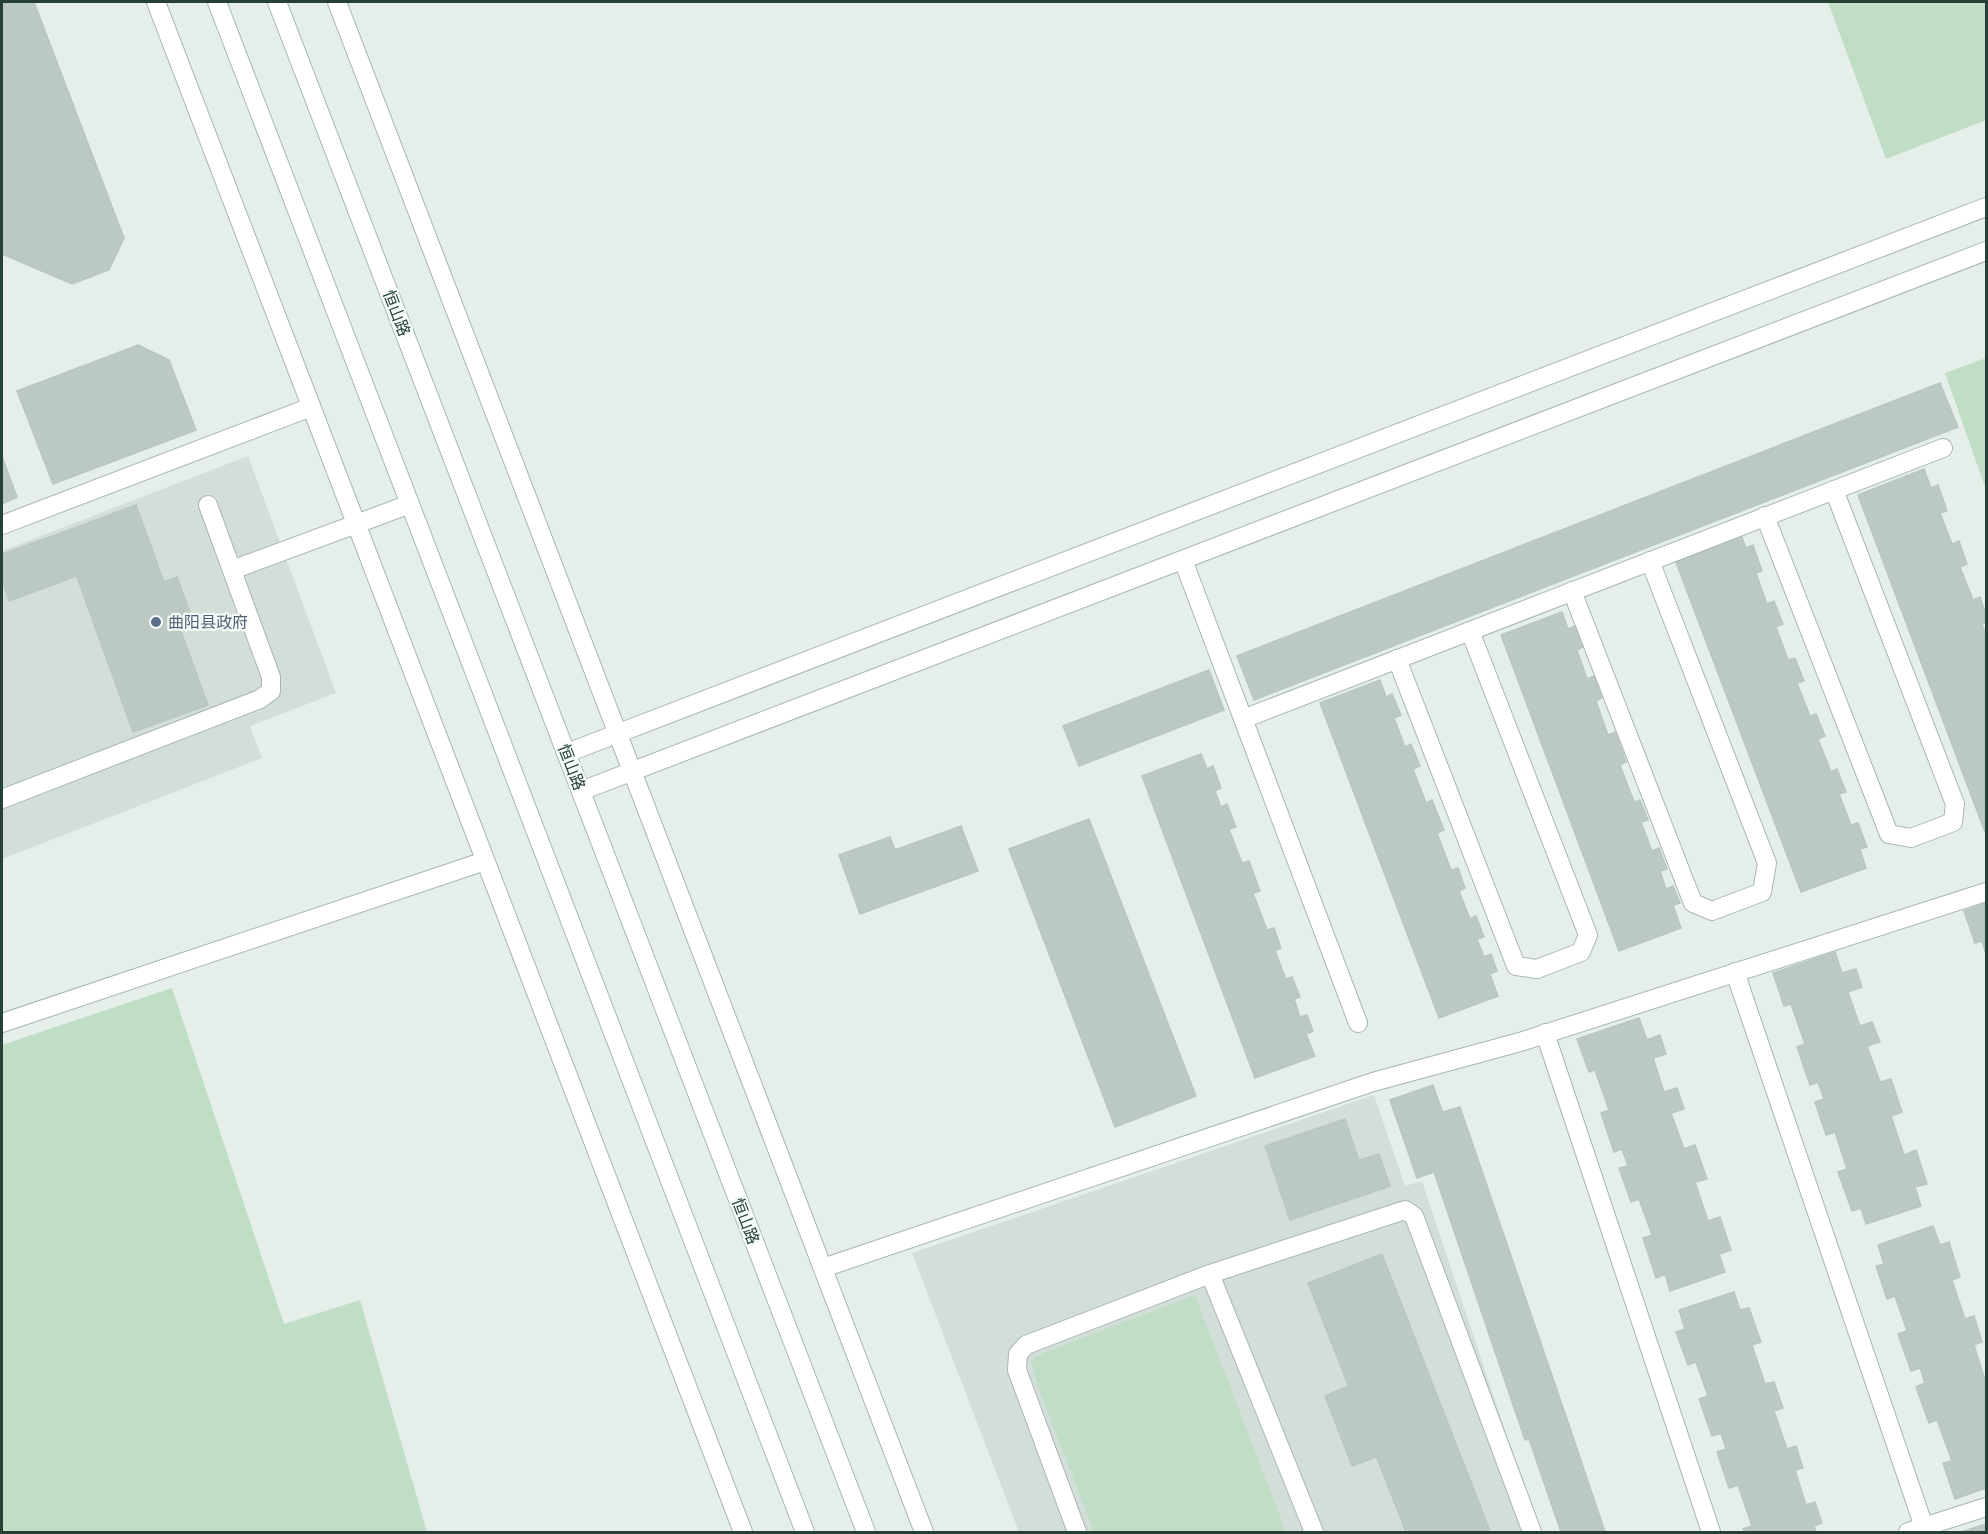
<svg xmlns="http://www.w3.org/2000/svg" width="1988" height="1534" font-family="Ubuntu,'Noto Sans SC',sans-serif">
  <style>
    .built { fill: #d4ded8 }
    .green { fill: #bfdec5 }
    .building { fill: #bbc9c2; stroke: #b8c8c0; stroke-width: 1.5 }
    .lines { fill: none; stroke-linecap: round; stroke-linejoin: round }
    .service-casing { stroke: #a8b6b0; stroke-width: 20 }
    .minor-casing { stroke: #a8b6b0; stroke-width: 20 }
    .tertiary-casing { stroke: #a8b6b0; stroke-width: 20 }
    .secondary-casing { stroke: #a4bab0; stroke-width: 20 }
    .service { stroke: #fff; stroke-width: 18 }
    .minor { stroke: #fff; stroke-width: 18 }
    .tertiary { stroke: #fff; stroke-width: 18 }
    .secondary { stroke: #fff; stroke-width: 18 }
    .service-dot { fill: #5c6f8a; stroke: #f6faf8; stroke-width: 2 }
    .labels { text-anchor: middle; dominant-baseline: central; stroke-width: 4.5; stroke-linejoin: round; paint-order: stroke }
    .street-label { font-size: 16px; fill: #254036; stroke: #f6faf8 }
    .service-label { font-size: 16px; fill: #4e5e75; stroke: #f6faf8; text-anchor: start }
  </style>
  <rect width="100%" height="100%" fill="#e5eee9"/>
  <g class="built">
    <path d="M 248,456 L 336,693 L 250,726 L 262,758 L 2,859 L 2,551 Z"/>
    <path d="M 1374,1095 L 1405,1186 L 1422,1181 L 1539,1532 L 1019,1532 L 912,1253 Z"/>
  </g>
  <g class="green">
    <path d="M 1828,2 L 1986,2 L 1986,120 L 1886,159 Z"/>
    <path d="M 1986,358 L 1986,490 L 1945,373 Z"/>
    <path d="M 172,988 L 284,1324 L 360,1300 L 427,1532 L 2,1532 L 2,1045 Z"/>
    <path d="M 1195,1295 L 1286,1532 L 1094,1532 L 1037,1384 L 1031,1361 L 1041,1354 Z"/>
  </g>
  <g class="building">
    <path d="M 2,2 L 34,2 L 124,238 L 109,270 L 72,284 L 2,254 Z"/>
    <path d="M 138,345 L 169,360 L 196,430 L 53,484 L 17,391 Z"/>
    <path d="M 1940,383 L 1958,427 L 1798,489 L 1780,445 Z"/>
    <path d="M 1780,445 L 1798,489 L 1254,700 L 1237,656 Z"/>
    <path d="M 2,456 L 17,497 L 2,504 Z"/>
    <path d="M 1924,469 L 1931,488 L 1938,485 L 1947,511 L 1940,513 L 1952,544 L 1959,541 L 1967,564 L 1960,567 L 1973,600 L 1980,597 L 1986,615 L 1986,622 L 1982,624 L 1986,635 L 1985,832 L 1858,495 Z"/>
    <path d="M 136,505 L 164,582 L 177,577 L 192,618 L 178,623 L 208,705 L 133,732 L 61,533 Z"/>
    <path d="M 1740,532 L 1746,548 L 1753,545 L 1762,571 L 1756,573 L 1767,604 L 1774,601 L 1783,624 L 1776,627 L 1788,660 L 1795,658 L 1804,681 L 1797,683 L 1810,716 L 1816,714 L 1825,736 L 1818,739 L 1831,772 L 1837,769 L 1846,792 L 1839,794 L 1851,825 L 1858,823 L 1867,847 L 1860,849 L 1866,868 L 1801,892 L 1674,557 Z"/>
    <path d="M 61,533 L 77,576 L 9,601 L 2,580 L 2,554 Z"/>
    <path d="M 1562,612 L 1568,629 L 1575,626 L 1583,647 L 1577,650 L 1587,679 L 1594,676 L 1602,698 L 1596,701 L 1608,735 L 1615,732 L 1626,762 L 1620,765 L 1634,802 L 1640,800 L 1648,820 L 1641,822 L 1652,851 L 1659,848 L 1667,869 L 1660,871 L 1666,889 L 1673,886 L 1680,903 L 1673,905 L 1681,928 L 1619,951 L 1501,635 Z"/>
    <path d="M 1209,670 L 1224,710 L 1079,766 L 1063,726 Z"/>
    <path d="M 1380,680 L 1386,697 L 1392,694 L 1401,715 L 1394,718 L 1405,747 L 1411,744 L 1420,766 L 1413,769 L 1426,803 L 1432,800 L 1444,830 L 1437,833 L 1451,870 L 1458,868 L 1465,888 L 1459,891 L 1470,919 L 1476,916 L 1484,937 L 1477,939 L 1484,957 L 1491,954 L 1497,971 L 1490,974 L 1498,996 L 1439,1018 L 1320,703 Z"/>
    <path d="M 1201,754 L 1207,769 L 1213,766 L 1221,788 L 1215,791 L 1221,807 L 1227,804 L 1236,827 L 1229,829 L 1242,863 L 1249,861 L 1260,891 L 1253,893 L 1267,930 L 1274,928 L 1281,948 L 1275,951 L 1286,979 L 1292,977 L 1300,997 L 1294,999 L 1300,1017 L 1307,1015 L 1313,1031 L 1306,1034 L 1315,1056 L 1255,1078 L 1142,776 Z"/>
    <path d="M 1089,819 L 1196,1096 L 1115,1127 L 1009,849 Z"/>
    <path d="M 961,826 L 978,871 L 860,914 L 839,855 L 890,837 L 895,850 Z"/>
    <path d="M 1986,903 L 1986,954 L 1982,941 L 1975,943 L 1964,911 Z"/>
    <path d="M 1835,952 L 1842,973 L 1856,969 L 1862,987 L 1848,992 L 1860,1026 L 1872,1022 L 1880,1042 L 1867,1046 L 1880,1082 L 1891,1079 L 1902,1112 L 1891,1116 L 1904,1155 L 1916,1150 L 1927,1184 L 1915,1187 L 1921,1206 L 1866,1224 L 1861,1208 L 1852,1211 L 1838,1172 L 1847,1169 L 1835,1132 L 1826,1135 L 1815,1102 L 1824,1099 L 1818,1082 L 1810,1085 L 1797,1047 L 1805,1044 L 1791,1004 L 1784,1006 L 1773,973 Z"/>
    <path d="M 1639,1018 L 1647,1040 L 1660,1035 L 1666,1054 L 1653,1058 L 1664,1092 L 1677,1088 L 1684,1109 L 1671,1113 L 1684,1149 L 1695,1145 L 1707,1179 L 1695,1182 L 1708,1221 L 1720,1217 L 1731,1250 L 1719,1254 L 1725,1272 L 1670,1291 L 1665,1274 L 1656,1278 L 1643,1238 L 1652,1235 L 1639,1199 L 1631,1202 L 1619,1168 L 1628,1166 L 1622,1149 L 1614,1152 L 1601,1113 L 1609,1110 L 1595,1070 L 1589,1072 L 1577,1039 Z"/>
    <path d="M 1433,1085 L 1460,1163 L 1417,1178 L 1390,1100 Z"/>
    <path d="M 1460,1107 L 1569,1425 L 1525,1440 L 1434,1172 L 1460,1163 L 1443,1112 Z"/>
    <path d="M 1345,1119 L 1370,1193 L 1290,1220 L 1265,1146 Z"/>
    <path d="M 1379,1154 L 1390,1186 L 1370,1193 L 1359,1160 Z"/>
    <path d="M 1933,1226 L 1940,1245 L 1949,1242 L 1960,1277 L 1952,1280 L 1965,1319 L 1974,1316 L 1982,1342 L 1974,1345 L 1986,1383 L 1986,1488 L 1955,1499 L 1943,1463 L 1952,1461 L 1937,1420 L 1929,1423 L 1916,1387 L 1925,1383 L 1920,1368 L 1911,1371 L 1898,1334 L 1907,1331 L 1895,1296 L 1887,1299 L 1876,1266 L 1884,1264 L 1878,1245 Z"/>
    <path d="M 1382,1254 L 1490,1531 L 1488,1532 L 1406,1532 L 1308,1283 Z"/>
    <path d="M 1734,1292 L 1740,1310 L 1749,1308 L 1761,1342 L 1752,1345 L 1765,1384 L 1774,1382 L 1783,1408 L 1774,1411 L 1787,1449 L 1796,1446 L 1803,1468 L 1795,1470 L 1806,1505 L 1815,1502 L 1822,1523 L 1814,1526 L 1816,1532 L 1745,1532 L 1743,1529 L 1752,1526 L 1738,1485 L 1729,1488 L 1717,1452 L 1726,1449 L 1721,1433 L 1712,1436 L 1699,1399 L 1708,1396 L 1696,1362 L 1688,1365 L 1676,1332 L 1685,1329 L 1679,1310 Z"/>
    <path d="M 1348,1386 L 1376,1457 L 1352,1466 L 1325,1396 Z"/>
    <path d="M 1569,1425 L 1605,1532 L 1561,1532 L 1529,1439 Z"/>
    <path d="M 1986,1524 L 1986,1532 L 1961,1532 Z"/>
  </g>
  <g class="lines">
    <g class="service-casing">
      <g id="service">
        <path d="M 1765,516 L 1889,834 L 1911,838 L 1953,822 L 1955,804 L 1834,490"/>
        <path d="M 2,525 L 311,407"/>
        <path d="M 1183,560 L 1358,1023"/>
        <path d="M 232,570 L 410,504"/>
        <path d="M 1572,591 L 1693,903 L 1712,911 L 1762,892 L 1767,863 L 1650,561"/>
        <path d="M 1397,659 L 1516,966 L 1537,969 L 1581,952 L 1588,935 L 1470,631"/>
        <path d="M 1243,719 L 1943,448"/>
        <path d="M 2,799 L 260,699 L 271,691 L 271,677 L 208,505"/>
        <path d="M 1735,972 L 1924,1527"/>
        <path d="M 1545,1033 L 1711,1532"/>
        <path d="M 823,1268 L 1373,1082 L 1520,1042 L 1986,892"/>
        <path d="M 1210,1274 L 1314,1532"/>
        <path d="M 1077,1532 L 1017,1370 L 1018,1354 L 1026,1345 L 1210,1274 L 1405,1210 L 1414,1216 L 1532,1532"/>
        <path d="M 1908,1532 L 1986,1507"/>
      </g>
    </g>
    <g class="minor-casing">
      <g id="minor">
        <path d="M 156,2 L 743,1532"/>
        <path d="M 337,2 L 924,1532"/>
        <path d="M 2,1023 L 485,861"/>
      </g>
    </g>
    <g class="tertiary-casing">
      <g id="tertiary">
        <path d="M 567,753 L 1986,207"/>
        <path d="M 581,791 L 1986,251"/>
      </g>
    </g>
    <g class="secondary-casing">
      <g id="secondary">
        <path d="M 217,2 L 805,1532"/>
        <path d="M 277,2 L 866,1532"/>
      </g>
    </g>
    <use href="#service" class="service"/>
    <use href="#minor" class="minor"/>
    <use href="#tertiary" class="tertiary"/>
    <use href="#secondary" class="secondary"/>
  </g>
  <circle class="service-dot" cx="156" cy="622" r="6"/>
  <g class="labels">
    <g class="street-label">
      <text transform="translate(397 313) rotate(69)">恒山路</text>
      <text transform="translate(572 767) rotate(69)">恒山路</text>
      <text transform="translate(746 1221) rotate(69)">恒山路</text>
    </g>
    <g class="service-label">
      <text x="168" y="622">曲阳县政府</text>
    </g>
  </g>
  <rect width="1988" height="1534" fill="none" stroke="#254036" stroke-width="6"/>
</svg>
